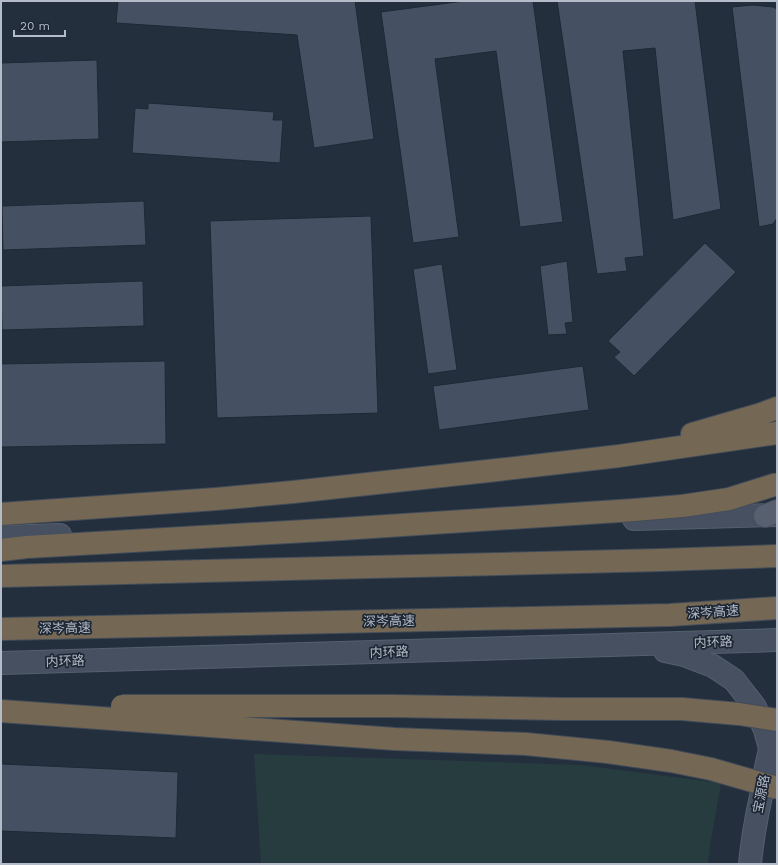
<svg xmlns="http://www.w3.org/2000/svg" width="778" height="865" font-family="'Work Sans','Noto Sans SC',sans-serif">
  <style>
    .green { fill: #263c3f }
    .building { fill: #455162; stroke: #1f2835 }
    .lines { fill: none; stroke-linecap: round; stroke-linejoin: round }
    .secondary-casing { stroke: #565f6c; stroke-width: 24 }
    .primary-casing { stroke: #414a57; stroke-width: 24 }
    .motorway-casing { stroke: #434c59; stroke-width: 24 }
    .secondary { stroke: #465061; stroke-width: 22 }
    .primary { stroke: #56606e; stroke-width: 22 }
    .motorway { stroke: #746855; stroke-width: 22 }
    .motorway-bridge-casing { stroke: #434c59; stroke-width: 24; stroke-linecap: butt }
    .motorway-bridge { stroke: #746855; stroke-width: 22 }
    .labels { text-anchor: middle; dominant-baseline: central; stroke-width: 3.5; stroke-linejoin: round; paint-order: stroke }
    .street-label { font-size: 13px; fill: #b4bcc9; stroke: #1d2633 }
  </style>
  <rect width="100%" height="100%" fill="#242f3e"/>
  <path class="green" d="M 254,754 L 581,765 L 721,783 L 711,840 L 708,864 L 261,864 Z"/>
  <g class="building">
    <path d="M 118,1 L 355,1 L 374,139 L 314,148 L 297,35 L 116,23 Z"/>
    <path d="M 464,1 L 533,1 L 563,222 L 520,227 L 496,51 L 435,59 L 459,237 L 413,243 L 381,12 Z"/>
    <path d="M 557,1 L 695,1 L 721,209 L 673,220 L 655,48 L 623,51 L 644,256 L 625,258 L 627,271 L 597,274 Z"/>
    <path d="M 753,5 L 773,7 L 777,9 L 777,218 L 773,224 L 759,227 L 732,7 Z"/>
    <path d="M 97,60 L 99,139 L 1,142 L 1,63 Z"/>
    <path d="M 148,103 L 274,112 L 273,120 L 283,120 L 280,163 L 132,153 L 135,108 L 148,109 Z"/>
    <path d="M 144,201 L 146,245 L 3,250 L 2,206 Z"/>
    <path d="M 371,216 L 378,413 L 217,418 L 210,221 Z"/>
    <path d="M 705,243 L 736,272 L 634,376 L 614,357 L 620,352 L 608,341 Z"/>
    <path d="M 567,261 L 573,322 L 565,323 L 567,334 L 548,335 L 540,266 Z"/>
    <path d="M 442,264 L 457,370 L 428,374 L 413,269 Z"/>
    <path d="M 143,281 L 144,326 L 2,330 L 1,286 Z"/>
    <path d="M 165,361 L 166,444 L 1,447 L 1,364 Z"/>
    <path d="M 583,366 L 589,410 L 439,430 L 433,386 Z"/>
    <path d="M 1,764 L 178,772 L 176,838 L 1,831 Z"/>
  </g>
  <g class="lines">
    <g class="secondary-casing">
      <g id="secondary">
        <path d="M 634,519 L 777,515"/>
        <path d="M 1,537 L 60,535"/>
        <path d="M 665,651 L 684,655 L 713,666 L 734,680 L 755,707 L 765,730 L 770,748"/>
        <path d="M 1,663 L 777,640"/>
        <path d="M 750,864 C 752,841 756,819 761,796 C 764,775 768,755 774,735"/>
      </g>
    </g>
    <g class="primary-casing">
      <path id="primary" d="M 765,516 L 777,511"/>
    </g>
    <g class="motorway-casing">
      <g id="motorway">
        <path d="M 692,434 L 761,414 L 777,408"/>
        <path d="M 1,514 L 216,499 L 293,492 L 497,470 L 619,456 L 777,433"/>
        <path d="M 1,550 L 27,547 L 341,529"/>
        <path d="M 1,576 L 661,560 L 777,556"/>
        <path d="M 1,629 L 670,615 L 777,608"/>
      </g>
    </g>
    <use href="#secondary" class="secondary"/>
    <use href="#primary" class="primary"/>
    <use href="#motorway" class="motorway"/>
    <g class="motorway-bridge-casing">
      <g id="motorway-bridge">
        <path d="M 341,529 L 634,510 L 682,506 L 729,499 L 777,484"/>
        <path d="M 122,706 L 393,706 L 562,709 L 682,709 L 739,714 L 777,720"/>
        <path d="M 1,711 L 395,739 L 526,744 L 608,752 L 671,761 L 711,769 L 777,788"/>
      </g>
    </g>
    <use href="#motorway-bridge" class="motorway-bridge"/>
  </g>
  <g class="labels">
    <g class="street-label">
      <text transform="translate(713 612) rotate(-4)">深岑高速</text>
      <text transform="translate(389 621) rotate(-1)">深岑高速</text>
      <text transform="translate(65 628) rotate(-1)">深岑高速</text>
      <text transform="translate(713 642) rotate(-2)">内环路</text>
      <text transform="translate(389 652) rotate(-2)">内环路</text>
      <text transform="translate(65 661) rotate(-2)">内环路</text>
      <text transform="translate(761 794) rotate(-79)">宝源路</text>
    </g>
  </g>
  <rect width="778" height="865" fill="none" stroke="#b4bcc9" stroke-width="4"/>
  <path d="M14 30v6h51v-6" fill="none" stroke="#b4bcc9" stroke-width="2"/>
  <text x="20" y="30" font-size="12" fill="#b4bcc9" stroke="#1d2633" stroke-width="3" paint-order="stroke">20 m</text>
</svg>
